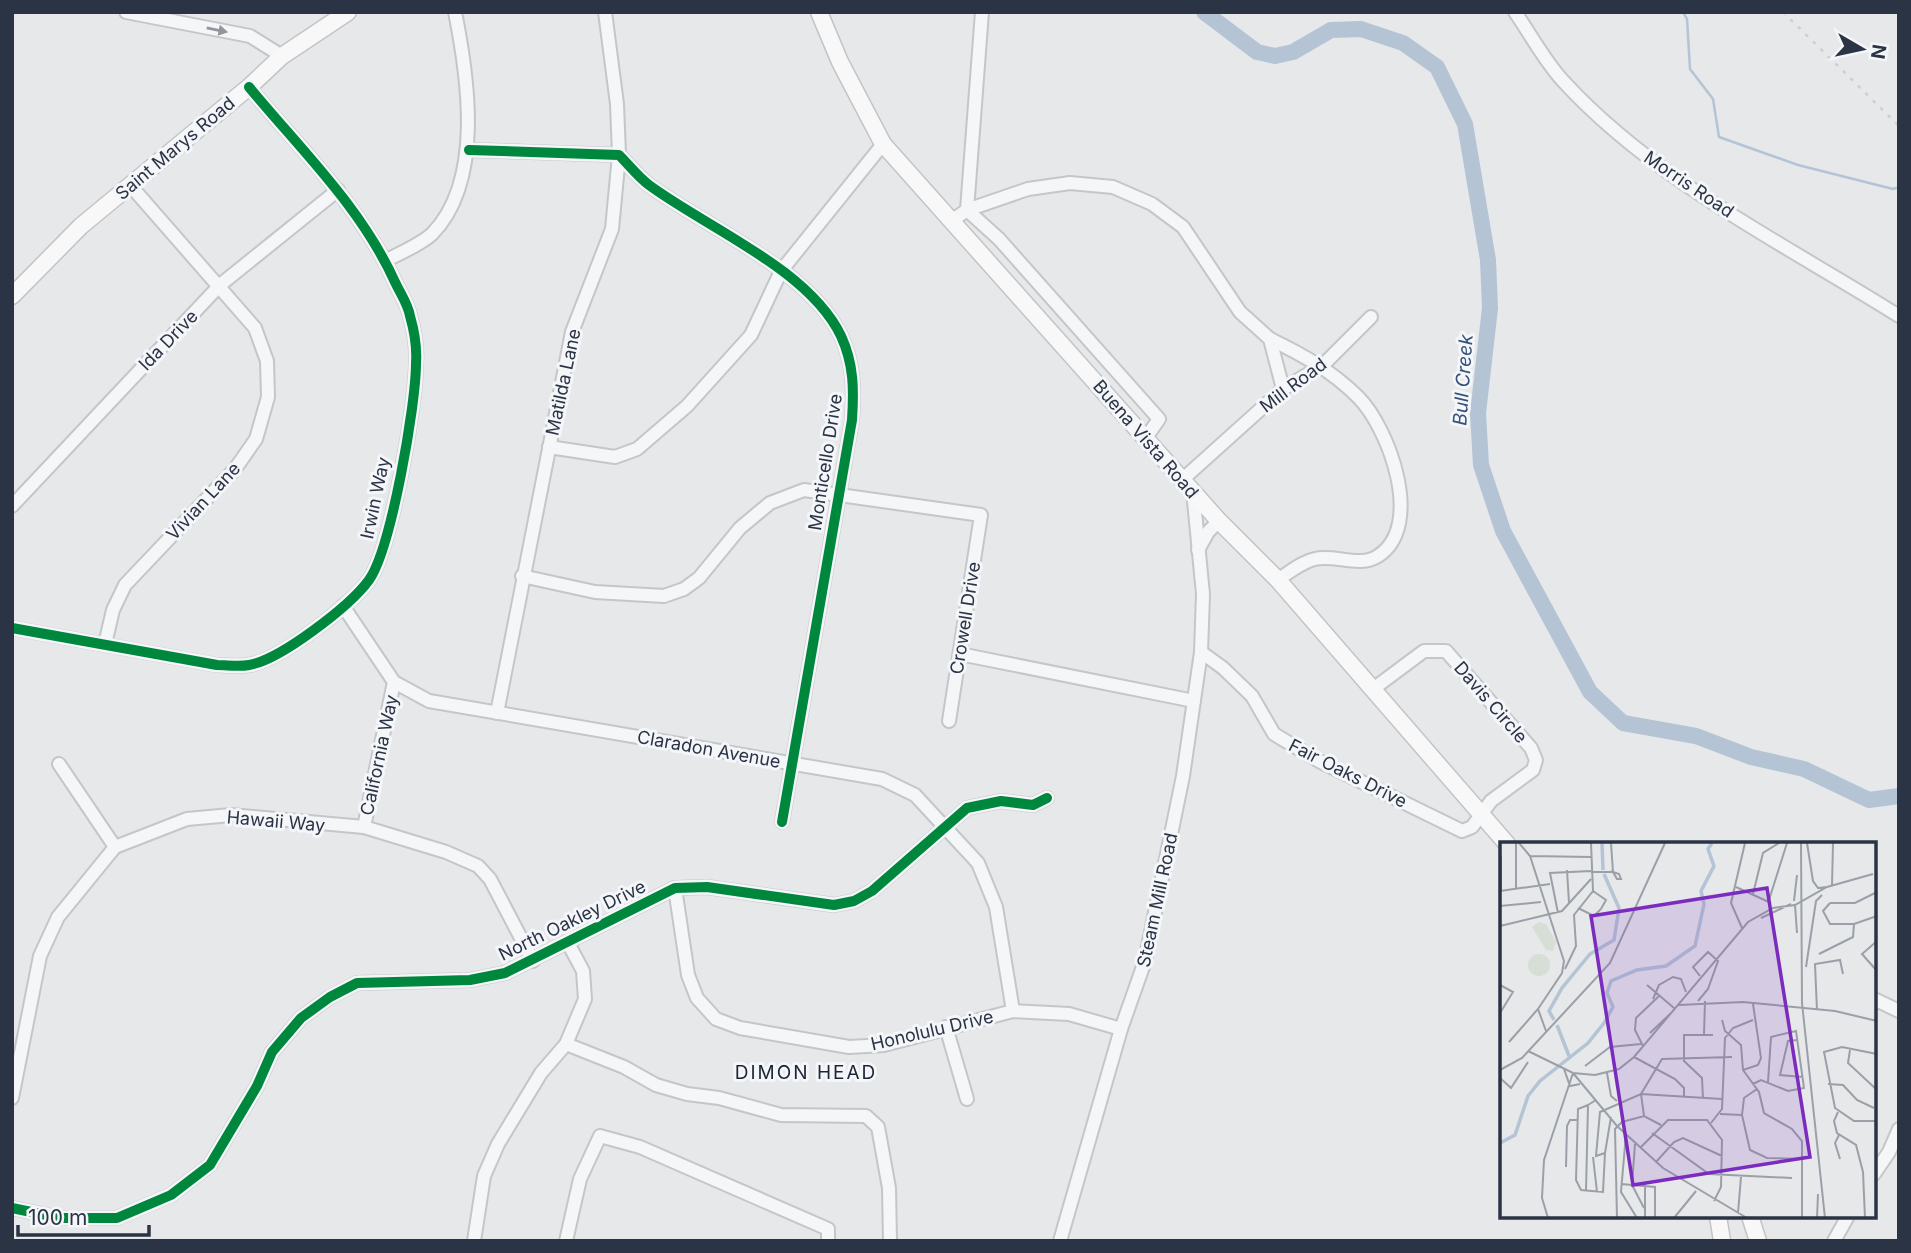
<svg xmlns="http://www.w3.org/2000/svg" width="1911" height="1253" font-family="Inter,sans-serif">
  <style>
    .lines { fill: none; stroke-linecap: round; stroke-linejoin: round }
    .stream { stroke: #b4c4d5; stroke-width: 2.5 }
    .river { stroke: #b4c4d5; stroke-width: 16 }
    .minor-casing { stroke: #c4c6c8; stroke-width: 16 }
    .major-casing { stroke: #c2c5c8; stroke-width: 19 }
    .minor { stroke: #f5f6f7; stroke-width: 12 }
    .major { stroke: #f8f8f8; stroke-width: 16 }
    .rail { stroke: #cecfd2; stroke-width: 2.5; stroke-dasharray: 3.5 7; stroke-linecap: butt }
    .cycleway-casing { stroke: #f4f6f9; stroke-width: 15 }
    .cycleway { stroke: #00873e; stroke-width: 10 }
    .oneway { fill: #90959e }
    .labels { text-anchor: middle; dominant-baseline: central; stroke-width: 6; stroke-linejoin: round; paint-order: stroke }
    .street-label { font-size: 18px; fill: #2b3445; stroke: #f4f6f9 }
    .water-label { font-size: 19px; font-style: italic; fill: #34527a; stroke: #f4f6f9 }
    .neighbourhood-label { font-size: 19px; letter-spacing: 2px; fill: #1d2536; stroke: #f4f6f9 }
    .inset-river { fill: none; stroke: #b4c4d5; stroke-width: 3.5 }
    .inset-road { fill: none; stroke: #9ba0a8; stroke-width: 2 }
    .view { fill: #7b2cbf; fill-opacity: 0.15; stroke: #7b2cbf; stroke-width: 3.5 }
    .inset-edge { fill: none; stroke: #2b3445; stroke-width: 3.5 }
  </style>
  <rect width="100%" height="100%" fill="#e6e8ea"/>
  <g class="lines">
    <path class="stream" d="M 1683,12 L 1687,19 L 1690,69 L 1713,99 L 1719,137 L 1798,165 L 1893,189 L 1899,187"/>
    <path class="river" d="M 1204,12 L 1257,52 L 1275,56 L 1293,52 L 1331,30 L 1361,29 L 1403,43 L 1437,67 L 1465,124 L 1488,260 L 1490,308 L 1478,413 L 1481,465 L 1503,531 L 1590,692 L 1623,723 L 1696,736 L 1751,757 L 1804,769 L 1869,800 L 1899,796"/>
    <g class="minor-casing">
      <g id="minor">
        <path d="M 126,12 L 250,36 L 282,56"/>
        <path d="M 1515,12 C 1531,35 1545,62 1564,82 C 1656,182 1785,244 1899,316"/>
        <path d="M 469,150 L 619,155 C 629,165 638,177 649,185 C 707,228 809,269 841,336 C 854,364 854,390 852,420 L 782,822"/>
        <path d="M 967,210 L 999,239 L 1159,419 L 1145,439"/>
        <path d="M 967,210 L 982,12"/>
        <path d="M 953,220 L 967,210 L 1028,189 L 1070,183 L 1113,187 L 1152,204 L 1183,227 L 1240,312 L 1270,339 L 1283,389"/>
        <path d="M 385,261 C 400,253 420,245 432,234 C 484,181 468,77 455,12"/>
        <path d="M 1270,339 C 1303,355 1332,371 1358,397 C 1389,428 1425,526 1378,556 C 1360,568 1334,554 1315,559 C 1302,562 1289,572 1278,580"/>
        <path d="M 549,447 L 615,457 L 637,449 L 687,406 L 751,335 L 781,271 L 883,144"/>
        <path d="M 1183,479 L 1283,389 L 1323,365 L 1371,317"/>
        <path d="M 12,506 L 220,285 L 338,190"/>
        <path d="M 1198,550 L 1208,532 L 1219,521"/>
        <path d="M 522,576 L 595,592 L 664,596 L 684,589 L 699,578 L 740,528 L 770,503 L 804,490 L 981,515 L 949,721"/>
        <path d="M 343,606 L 394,682 L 429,701 L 882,779 L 915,795 L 978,863 L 996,907 L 1013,1011"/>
        <path d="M 12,628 L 217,665 C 227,665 239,667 249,665 C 280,660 350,606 369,580 C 391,549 416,405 416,363 C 417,349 414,330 410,316 C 408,304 400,293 395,282 C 361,207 301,150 249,87"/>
        <path d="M 105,644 L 113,610 L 125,585 L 235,469 L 256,439 L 268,397 L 267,361 L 255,328 L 130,185"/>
        <path d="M 1201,652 L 1223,668 L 1252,696 L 1274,734 L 1319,761 L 1462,831 L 1472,827 L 1491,801 L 1533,770 L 1536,760 L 1531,748 L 1446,651 L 1424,651 L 1373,689"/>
        <path d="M 960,654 L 1194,701"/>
        <path d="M 497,713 L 572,332 L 612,229 L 619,155 L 617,104 L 605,12"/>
        <path d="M 59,764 L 115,847"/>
        <path d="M 364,827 L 394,682"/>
        <path d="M 675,888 L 688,975 L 697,998 L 716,1019 L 740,1028 L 849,1047 L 884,1045 L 1013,1011 L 1069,1014 L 1121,1029"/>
        <path d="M 1874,999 L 1899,1011"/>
        <path d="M 946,1027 L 967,1099"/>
        <path d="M 566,1044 L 624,1067 L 656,1085 L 687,1094 L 719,1098 L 781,1115 L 866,1116 L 878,1127 L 889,1188 L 890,1241"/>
        <path d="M 12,1098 L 40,956 L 58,917 L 115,847 L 187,819 L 231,815 L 364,827 L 446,852 L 478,866 L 490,879 L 533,961"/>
        <path d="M 1874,1174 L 1889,1152 L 1899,1129"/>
        <path d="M 12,1208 L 60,1218 L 117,1218 L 171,1195 L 210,1165 L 257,1086 L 272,1052 L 301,1018 L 330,997 L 357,983 L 470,980 L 505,973 L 675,888 L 707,887 L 834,905 L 854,901 L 872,891 L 967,808 L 1001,801 L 1033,805 L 1047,798"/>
        <path d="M 474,1241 L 484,1176 L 498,1144 L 541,1073 L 566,1044 L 585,999 L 583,971 L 568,943"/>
        <path d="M 566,1241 L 580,1179 L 600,1136 L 640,1147 L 828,1229 L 828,1241"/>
        <path d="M 1060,1241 L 1121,1029 L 1145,961 L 1183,776 L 1201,652 L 1203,594 L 1193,491"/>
        <path d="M 1834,1241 L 1848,1216"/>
      </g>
    </g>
    <g class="major-casing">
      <g id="major">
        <path d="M 819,12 L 840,62 L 883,144 L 1219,521 L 1278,580 L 1507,844"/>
        <path d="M 12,296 L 81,226 L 249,87 L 282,56 L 348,12"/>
        <path d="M 1718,1216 L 1722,1241"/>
        <path d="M 1750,1216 L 1758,1241"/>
      </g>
    </g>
    <use href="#minor" class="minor"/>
    <use href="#major" class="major"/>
    <path class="rail" d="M 1783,12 L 1899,126"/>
    <g class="cycleway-casing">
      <g id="cycleway">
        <path d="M 469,150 L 619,155 C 629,165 638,177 649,185 C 707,228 809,269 841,336 C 854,364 854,390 852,420 L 782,822"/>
        <path d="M 12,628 L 217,665 C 227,665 239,667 249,665 C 280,660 350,606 369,580 C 391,549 416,405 416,363 C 417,349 414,330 410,316 C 408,304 400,293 395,282 C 361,207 301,150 249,87"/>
        <path d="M 12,1208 L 60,1218 L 117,1218 L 171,1195 L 210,1165 L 257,1086 L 272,1052 L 301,1018 L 330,997 L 357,983 L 470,980 L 505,973 L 675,888 L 707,887 L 834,905 L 854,901 L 872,891 L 967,808 L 1001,801 L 1033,805 L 1047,798"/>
      </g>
    </g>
    <use href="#cycleway" class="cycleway"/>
  </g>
  <defs><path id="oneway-solid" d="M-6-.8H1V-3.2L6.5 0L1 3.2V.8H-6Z" transform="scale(1.75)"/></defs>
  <use class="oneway" href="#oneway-solid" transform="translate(217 30) rotate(11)"/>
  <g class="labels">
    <g class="street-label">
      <text transform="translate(175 148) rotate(-40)">Saint Marys Road</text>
      <text transform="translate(1689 184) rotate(34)">Morris Road</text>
      <text transform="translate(168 340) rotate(-46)">Ida Drive</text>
      <text transform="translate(563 382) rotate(-78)">Matilda Lane</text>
      <text transform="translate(1293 385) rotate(-37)">Mill Road</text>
      <text transform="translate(1146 439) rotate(49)">Buena Vista Road</text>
      <text transform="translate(825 462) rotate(-81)">Monticello Drive</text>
      <text transform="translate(375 498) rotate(-78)">Irwin Way</text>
      <text transform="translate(203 501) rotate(-47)">Vivian Lane</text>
      <text transform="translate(965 618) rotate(-81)">Crowell Drive</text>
      <text transform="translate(1491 702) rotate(49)">Davis Circle</text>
      <text transform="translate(709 749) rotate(10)">Claradon Avenue</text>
      <text transform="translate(379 755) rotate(-78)">California Way</text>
      <text transform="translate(1348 773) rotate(27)">Fair Oaks Drive</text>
      <text transform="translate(276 821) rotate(5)">Hawaii Way</text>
      <text transform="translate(1157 900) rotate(-78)">Steam Mill Road</text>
      <text transform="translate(572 920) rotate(-26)">North Oakley Drive</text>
      <text transform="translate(932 1030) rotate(-13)">Honolulu Drive</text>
    </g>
    <g class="water-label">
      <text transform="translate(1463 380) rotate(-86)">Bull Creek</text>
    </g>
    <g class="neighbourhood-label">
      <text x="806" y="1072">DIMON HEAD</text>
    </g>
  </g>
  <g transform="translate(1500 842)">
    <rect width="376" height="376" fill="#e6e8ea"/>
    <path d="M 39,80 L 46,82 L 56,100 L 53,109 L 46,108 L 32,85 ZM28 123a11 11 0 1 1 22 0a11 11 0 1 1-22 0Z" fill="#d6ded6"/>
    <path class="inset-river" d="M 102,1 L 103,28M 54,178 L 49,169 L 62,146 L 90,112 L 114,98 L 119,66 L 104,32M 57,183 L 69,214M 0,301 L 15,293 L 28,254 L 40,239 L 88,201 L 104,181 L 113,165 L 107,151 L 111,139 L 137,128 L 166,124 L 195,104 L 204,62 L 201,49 L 214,24 L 208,7 L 212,1"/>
    <path class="inset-road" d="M 91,1 L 93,49M 111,1 L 113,30M 301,1 L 302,161 L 325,376M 307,1 L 313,39 L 318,46 L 327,45M 30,14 L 91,15M 67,28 L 69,61M 91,30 L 113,30M 113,30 L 119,32 L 121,37 L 117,37 ZM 332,44 L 333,1M 236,45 L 271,61M 16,48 L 16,1M 0,49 L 50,42M 1,49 L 1,14M 253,52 L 263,11 L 279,1M 269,58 L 287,1M 294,59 L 297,33M 330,61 L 323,69 L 330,82 L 354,82 L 377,74M 330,61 L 355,61 L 377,50M 295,63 L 297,91M 0,64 L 41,60M 78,66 L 94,74 L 101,67 L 106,58 L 93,49M 58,71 L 50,31 L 91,29M 261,76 L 291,62M 0,84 L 62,69 L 91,37M 242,86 L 231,61 L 245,1M 377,99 L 362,112 L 377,129M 319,112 L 353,95 L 354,82M 306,125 L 316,59 L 322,53M 65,127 L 76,104 L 74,73 L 93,49M 0,143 L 13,150 L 0,171M 147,143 L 174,166M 153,157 L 159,143 L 173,135 L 181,137 L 186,150M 198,159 L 208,147 L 218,119 L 208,110 L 193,125 L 200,134M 179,163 L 243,160 L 335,169 L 377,179M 38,167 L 46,189M 317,168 L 315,122 L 340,118 L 343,132M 222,178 L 225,189 L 241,203 L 243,228 L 259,250 L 264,271 L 292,287 L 302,299 L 302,376M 150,191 L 170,172M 204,193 L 205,159M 298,198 L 288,199 L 280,233 L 303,235M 9,200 L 38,167 L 62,131 L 64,119 L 30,14 L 19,1M 143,204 L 135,188 L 136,176 L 159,154M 350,208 L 348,221 L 377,248M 28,209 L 73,231 L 95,233 L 119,227 L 134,215 L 248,80 L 273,66 L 295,63 L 327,45 L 373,32M 377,212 L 342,205 L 324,210 L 335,266 L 354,279 L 377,279M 134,215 L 175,237 L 184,246 L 184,256M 85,224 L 110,205 L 141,202M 64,227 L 70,244 L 80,242M 0,228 L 22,216 L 110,121 L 165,1M 243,228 L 258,223 L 261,216 L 253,162M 73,231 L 117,284 L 163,326 L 247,376M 107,231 L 111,254 L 117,259M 0,236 L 11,246 L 28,220M 253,242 L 261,238 L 288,249 L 304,246 L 296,189 L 271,195 L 268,240M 328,242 L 343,243 L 357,258 L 374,266M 257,247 L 244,256 L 242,273 L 250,308 L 267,316 L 303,317M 203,257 L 202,236 L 184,219 L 184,193 L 213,193M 88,263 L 78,267 L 76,338 L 81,348 L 103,350 L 105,311 L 96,314 L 100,270 L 141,252 L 222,257M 338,270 L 334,279 L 337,291 L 356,303 L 363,330 L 365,376M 220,272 L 242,273M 144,274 L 141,252 L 162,217 L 232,215M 211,281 L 222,267 L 225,196 L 233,186 L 253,178M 152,291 L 209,332 L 292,336M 126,292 L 121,350 L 137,376M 339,293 L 335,301 L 340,317M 135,302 L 132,343 L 144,366M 140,306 L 168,278 L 207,278 L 222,298 L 221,345 L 214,359M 105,311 L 111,275M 93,315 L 97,350M 156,320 L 174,300 L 183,296 L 222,314M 66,325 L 67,284 L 70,278 L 78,278M 121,342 L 155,345 L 155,376M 86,349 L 88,263 L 96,258M 238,371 L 241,335M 48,376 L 42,356 L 44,318 L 73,231M 117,376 L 115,287 L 122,280 L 144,274 L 161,283M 145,376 L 145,342M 174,376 L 196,349M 317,376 L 318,352"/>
    <path class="view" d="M 267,46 L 310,315 L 133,343 L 91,74 Z"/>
    <rect width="376" height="376" class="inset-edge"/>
  </g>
  <rect width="1911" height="1253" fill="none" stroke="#2b3445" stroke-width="28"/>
  <g transform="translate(1862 49) rotate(99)" stroke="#f4f6f9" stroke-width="5" paint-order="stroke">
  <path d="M0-5L12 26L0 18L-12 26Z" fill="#2b3445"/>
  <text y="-10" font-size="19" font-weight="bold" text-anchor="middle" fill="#2b3445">N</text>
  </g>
  <path d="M18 1225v10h131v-10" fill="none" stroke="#2b3445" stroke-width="3.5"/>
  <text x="28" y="1225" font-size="21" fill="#2b3445" stroke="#f4f6f9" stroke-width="5" paint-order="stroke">100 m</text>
</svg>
